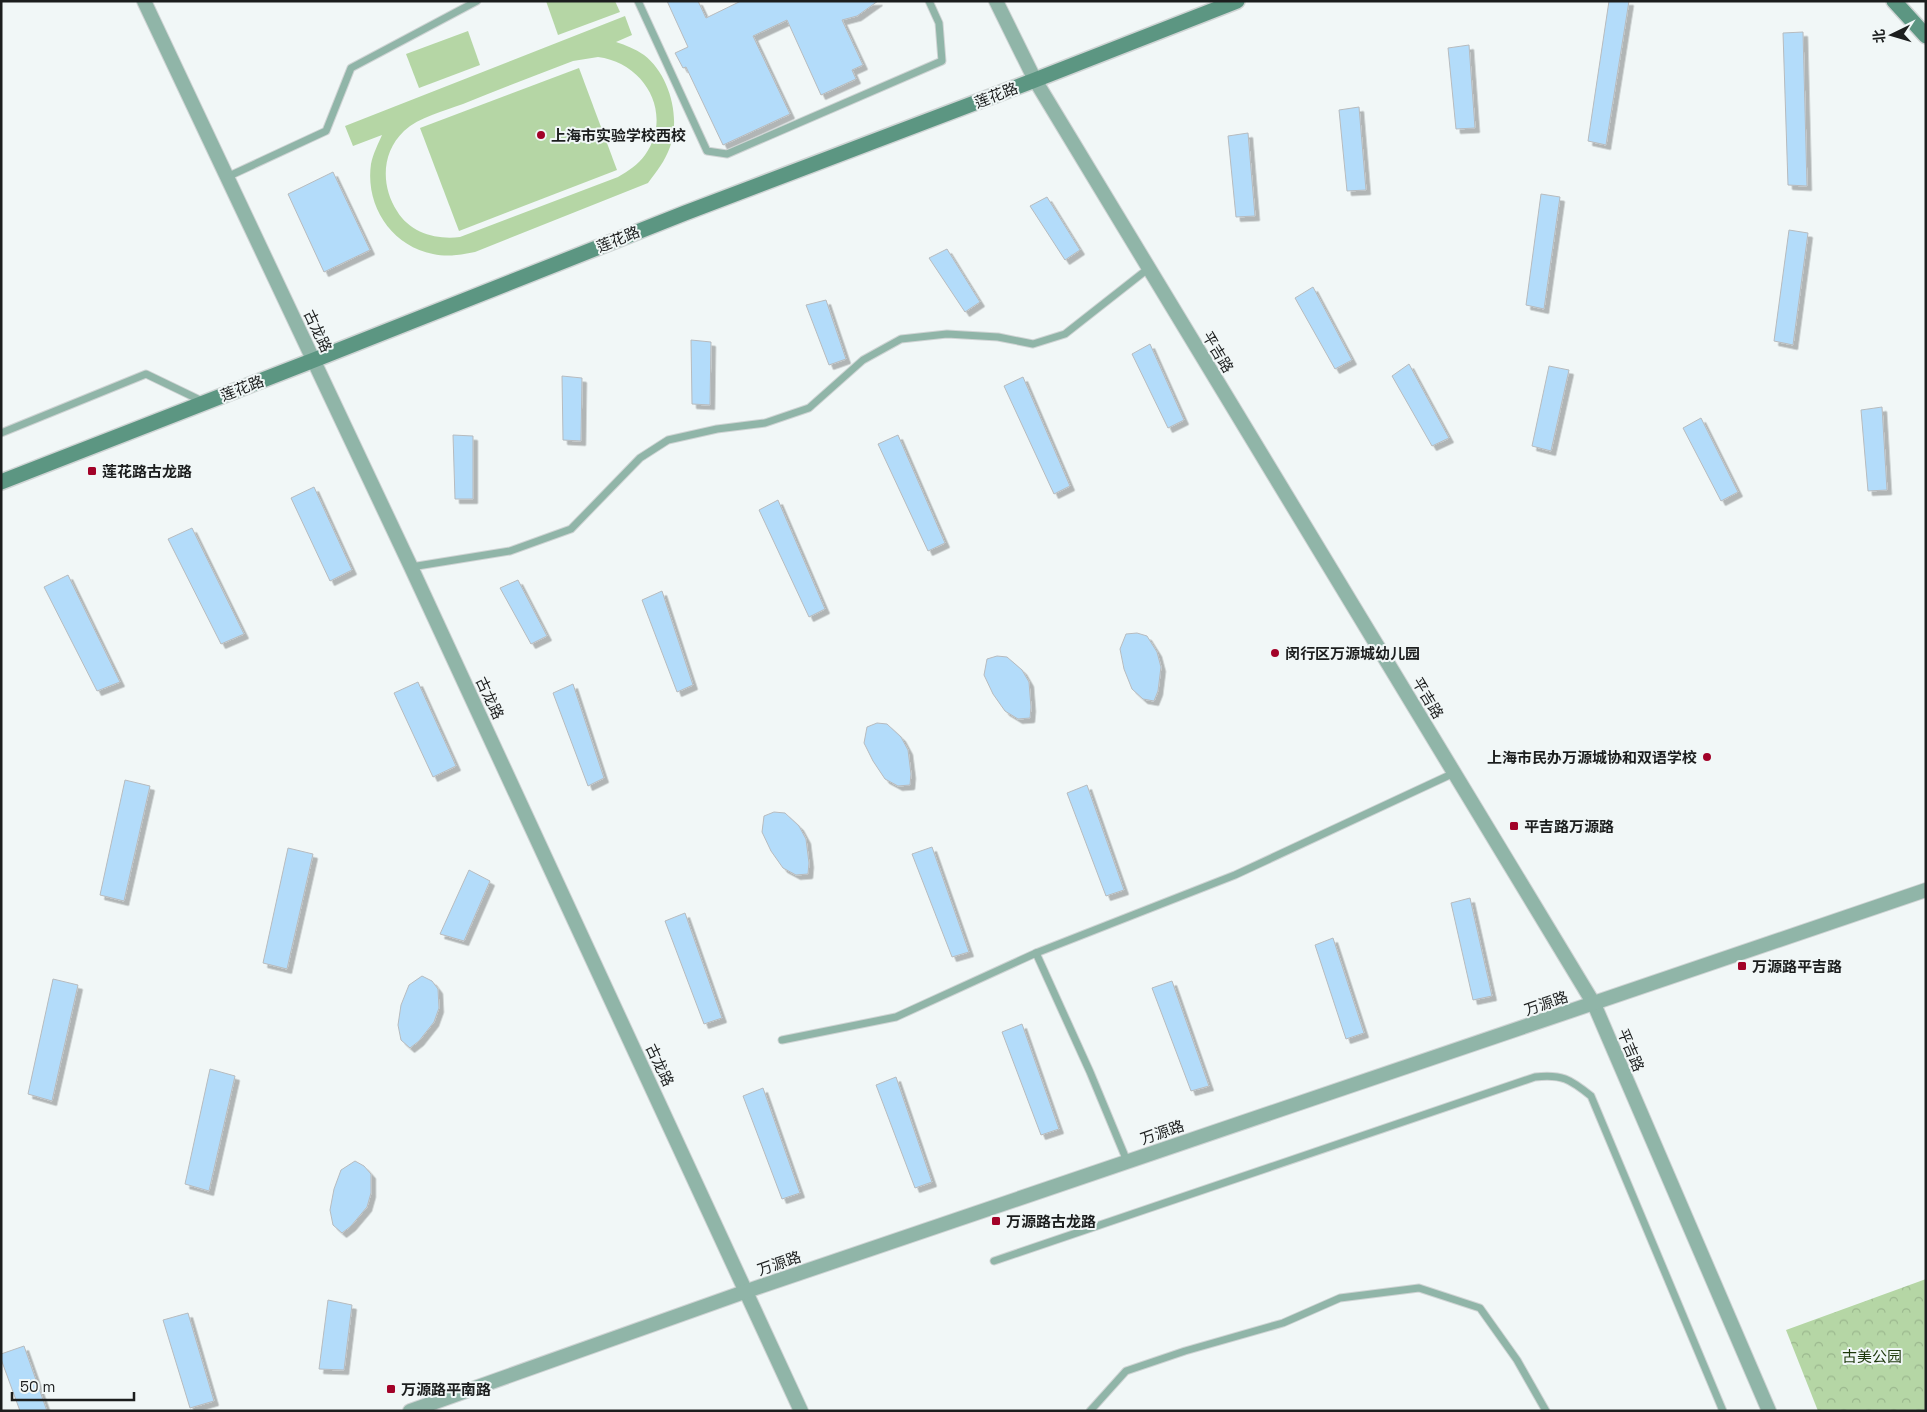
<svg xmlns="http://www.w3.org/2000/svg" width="1927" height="1412" font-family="'Space Grotesk','Noto Sans SC',sans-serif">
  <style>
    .grass { fill: #b5d6a5; fill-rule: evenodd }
    .forest { fill: url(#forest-crowns) }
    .building { fill: #b3dcfa; stroke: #b7bbbe; filter: url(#shadow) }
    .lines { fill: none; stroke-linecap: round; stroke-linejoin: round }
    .service-casing { stroke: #cfd4d4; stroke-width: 9 }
    .minor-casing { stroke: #cfd4d4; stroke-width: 16 }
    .secondary-casing { stroke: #cfd4d4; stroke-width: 18 }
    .service { stroke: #90b5a8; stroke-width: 7 }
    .minor { stroke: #90b5a8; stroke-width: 14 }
    .secondary { stroke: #5c9682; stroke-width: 15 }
    .poi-dot { fill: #a20228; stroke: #f1f7f7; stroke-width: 2 }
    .labels { text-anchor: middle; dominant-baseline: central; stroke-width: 4; stroke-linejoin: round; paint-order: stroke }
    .street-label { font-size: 15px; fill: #1c1e1e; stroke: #f1f7f7 }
    .poi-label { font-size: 15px; font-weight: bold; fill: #1c1e1e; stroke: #f1f7f7; text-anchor: start }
    .park-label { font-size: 15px; fill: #1c370a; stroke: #f1f7f7 }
  </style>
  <defs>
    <pattern id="forest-crowns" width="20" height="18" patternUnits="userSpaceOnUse" patternTransform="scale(1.25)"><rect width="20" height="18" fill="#b5d6a5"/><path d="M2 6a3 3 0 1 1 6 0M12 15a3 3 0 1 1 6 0" fill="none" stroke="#9bb78e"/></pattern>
    <filter id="shadow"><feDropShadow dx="4.5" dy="4.5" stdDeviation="0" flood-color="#0004"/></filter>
  </defs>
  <rect width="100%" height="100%" fill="#f1f7f7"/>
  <g class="grass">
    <path d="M 546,1 L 615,1 L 620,12 L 558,35 Z"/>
    <path d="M 625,16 L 632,35 L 616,42 C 626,45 635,49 644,55 C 669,74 681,117 670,147 C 665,161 657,171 648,183 L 475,252 C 461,255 447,257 433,254 C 391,246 365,205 371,164 C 373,154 378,144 382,135 L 353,146 L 345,126 ZM 598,57 C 645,63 674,114 645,155 C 638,165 628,171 618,177 L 460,237 C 437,240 410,233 397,211 C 381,186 381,153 404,131 C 419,117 444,111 463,104 C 500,89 536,75 573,61 Z"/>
    <path d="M 468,31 L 480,65 L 419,88 L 406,54 Z"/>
    <path d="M 579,68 L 617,170 L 459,231 L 420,128 Z"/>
  </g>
  <path class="forest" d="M 1926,1279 L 1926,1411 L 1818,1411 L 1786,1330 Z"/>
  <g class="building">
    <path d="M 667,1 L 698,1 L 706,18 L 741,1 L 878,1 L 857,16 L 842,20 L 863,65 L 852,70 L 856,79 L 821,95 L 787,20 L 753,36 L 790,114 L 723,145 L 686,67 L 683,68 L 675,53 L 688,47 Z"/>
    <path d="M 1609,1 L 1629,1 L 1606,145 L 1588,141 Z"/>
    <path d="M 1803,32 L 1807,186 L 1788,185 L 1783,33 Z"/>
    <path d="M 1469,45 L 1475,128 L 1456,129 L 1448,48 Z"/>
    <path d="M 1359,107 L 1366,190 L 1347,191 L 1339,110 Z"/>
    <path d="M 1248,133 L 1255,216 L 1236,217 L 1228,136 Z"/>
    <path d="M 333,172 L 370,250 L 324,272 L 288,194 Z"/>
    <path d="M 1541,194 L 1560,197 L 1544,309 L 1526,305 Z"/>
    <path d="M 1047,197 L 1080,250 L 1065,260 L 1030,206 Z"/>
    <path d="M 1789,230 L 1808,233 L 1793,345 L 1774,341 Z"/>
    <path d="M 947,249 L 980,302 L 965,312 L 929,258 Z"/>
    <path d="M 1313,287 L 1352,360 L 1335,369 L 1295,298 Z"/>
    <path d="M 826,300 L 846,359 L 829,365 L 806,305 Z"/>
    <path d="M 691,340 L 711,342 L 710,405 L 692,404 Z"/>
    <path d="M 1150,344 L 1184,420 L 1168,428 L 1132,354 Z"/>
    <path d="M 1409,364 L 1449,438 L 1432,446 L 1392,376 Z"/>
    <path d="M 1549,366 L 1569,370 L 1551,451 L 1532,446 Z"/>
    <path d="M 562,376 L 582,378 L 581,441 L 563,440 Z"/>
    <path d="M 1023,377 L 1070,486 L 1054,494 L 1004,386 Z"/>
    <path d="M 1882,407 L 1887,490 L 1868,491 L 1861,410 Z"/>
    <path d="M 1701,418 L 1738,492 L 1721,501 L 1683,428 Z"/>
    <path d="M 453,435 L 473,436 L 473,499 L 455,499 Z"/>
    <path d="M 898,435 L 945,543 L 928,551 L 878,444 Z"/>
    <path d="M 314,487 L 352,570 L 330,581 L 291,498 Z"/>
    <path d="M 778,500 L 825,609 L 809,617 L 759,510 Z"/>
    <path d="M 192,528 L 244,634 L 221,644 L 168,539 Z"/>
    <path d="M 68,575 L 120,682 L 97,691 L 44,587 Z"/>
    <path d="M 518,580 L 547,636 L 531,644 L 500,588 Z"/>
    <path d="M 662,591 L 693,685 L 677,692 L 642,600 Z"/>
    <path d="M 1137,633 L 1147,636 L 1157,652 L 1161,667 L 1158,691 L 1154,701 L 1143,699 L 1132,689 L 1124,669 L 1120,649 L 1126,634 Z"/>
    <path d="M 997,656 L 1007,657 L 1022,670 L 1029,682 L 1031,707 L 1030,718 L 1018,719 L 1005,711 L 993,694 L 984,675 L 987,659 Z"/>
    <path d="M 418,682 L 456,766 L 433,777 L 394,693 Z"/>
    <path d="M 573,684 L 604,778 L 588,786 L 553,693 Z"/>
    <path d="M 877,723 L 887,724 L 901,737 L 908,750 L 911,774 L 910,785 L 898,786 L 885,779 L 873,761 L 864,743 L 867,727 Z"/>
    <path d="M 125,780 L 150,786 L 124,901 L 100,895 Z"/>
    <path d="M 1087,785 L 1124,890 L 1106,896 L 1067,793 Z"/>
    <path d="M 774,812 L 785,813 L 799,826 L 806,839 L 809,863 L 808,874 L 796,875 L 783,868 L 771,851 L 762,832 L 764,816 Z"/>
    <path d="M 932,847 L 969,952 L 952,957 L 912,854 Z"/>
    <path d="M 288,848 L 313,854 L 287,969 L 263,963 Z"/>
    <path d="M 469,870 L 490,881 L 464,941 L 440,934 Z"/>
    <path d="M 1470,898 L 1492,996 L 1473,1000 L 1451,903 Z"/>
    <path d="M 685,913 L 722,1018 L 704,1024 L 665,921 Z"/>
    <path d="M 1333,938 L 1364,1033 L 1346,1039 L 1315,945 Z"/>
    <path d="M 422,976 L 432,981 L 438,989 L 439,1008 L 434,1022 L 419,1041 L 410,1048 L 401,1040 L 398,1025 L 401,1005 L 409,985 Z"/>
    <path d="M 53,979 L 78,985 L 52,1101 L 28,1094 Z"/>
    <path d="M 1172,981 L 1209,1086 L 1191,1091 L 1152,988 Z"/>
    <path d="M 1022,1024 L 1059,1129 L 1041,1135 L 1002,1032 Z"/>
    <path d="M 210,1069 L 235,1076 L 209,1191 L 185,1184 Z"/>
    <path d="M 896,1077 L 932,1182 L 915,1188 L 876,1085 Z"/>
    <path d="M 763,1088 L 800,1193 L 782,1199 L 743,1096 Z"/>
    <path d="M 355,1161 L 364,1166 L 371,1174 L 371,1193 L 367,1207 L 351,1226 L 342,1233 L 333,1225 L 330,1210 L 334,1189 L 341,1170 Z"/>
    <path d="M 328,1300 L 352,1305 L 344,1370 L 319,1369 Z"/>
    <path d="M 188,1313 L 214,1401 L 190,1408 L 163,1320 Z"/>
    <path d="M 24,1346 L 47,1411 L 20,1411 L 1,1359 L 1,1354 Z"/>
  </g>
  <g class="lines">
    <g class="service-casing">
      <g id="service">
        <path d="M 638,1 L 707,151 L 727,154 L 942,61 L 939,23 L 929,1"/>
        <path d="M 227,177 L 326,131 L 351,68 L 477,1"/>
        <path d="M 1,433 L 146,374 L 202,401"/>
        <path d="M 411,567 L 510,551 L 571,529 L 640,458 L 668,440 L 717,429 L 765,423 L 809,408 L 863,360 L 901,339 L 947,334 L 998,337 L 1033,344 L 1065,334 L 1149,268"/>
        <path d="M 1036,953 L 1090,1072 L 1127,1161"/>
        <path d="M 782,1040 L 896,1017 L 1036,953 L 1235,875 L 1454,773"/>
        <path d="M 994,1261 L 1535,1077 C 1562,1074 1570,1079 1591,1096 L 1723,1411"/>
        <path d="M 1090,1411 L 1126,1371 L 1185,1351 L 1283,1323 L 1340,1298 L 1419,1288 L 1480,1308 L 1517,1360 L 1546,1411"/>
      </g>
    </g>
    <g class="minor-casing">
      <g id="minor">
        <path d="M 144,1 L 411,567 L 801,1411"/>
        <path d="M 996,1 L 1035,80 L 1594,1004 L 1769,1411"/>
        <path d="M 410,1411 L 747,1291 L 1926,890"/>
      </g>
    </g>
    <g class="secondary-casing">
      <g id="secondary">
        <path d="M 1894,1 L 1926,36"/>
        <path d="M 1,482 L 314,360 L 685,213 L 1035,80 L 1237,1"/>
      </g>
    </g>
    <use href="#service" class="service"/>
    <use href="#minor" class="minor"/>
    <use href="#secondary" class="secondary"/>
  </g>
  <g class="poi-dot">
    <circle cx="541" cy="135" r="5"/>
    <rect x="87" y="466" width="10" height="10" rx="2.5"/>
    <circle cx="1275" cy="653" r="5"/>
    <circle cx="1707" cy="757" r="5"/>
    <rect x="1509" y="821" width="10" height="10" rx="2.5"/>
    <rect x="1737" y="961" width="10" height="10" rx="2.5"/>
    <rect x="991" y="1216" width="10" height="10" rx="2.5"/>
    <rect x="386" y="1384" width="10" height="10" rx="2.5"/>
  </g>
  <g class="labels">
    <g class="street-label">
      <text transform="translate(996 95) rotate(-21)">莲花路</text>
      <text transform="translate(618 239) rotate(-22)">莲花路</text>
      <text transform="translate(318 331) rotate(65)">古龙路</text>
      <text transform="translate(1218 352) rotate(59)">平吉路</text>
      <text transform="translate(242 388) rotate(-21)">莲花路</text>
      <text transform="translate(490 698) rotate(65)">古龙路</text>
      <text transform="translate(1428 698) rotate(59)">平吉路</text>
      <text transform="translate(1546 1003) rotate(-19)">万源路</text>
      <text transform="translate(1631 1050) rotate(67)">平吉路</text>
      <text transform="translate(660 1065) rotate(65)">古龙路</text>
      <text transform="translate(1162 1132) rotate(-19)">万源路</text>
      <text transform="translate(779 1263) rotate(-19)">万源路</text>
    </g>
    <g class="poi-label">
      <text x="551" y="135">上海市实验学校西校</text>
      <text x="102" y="471">莲花路古龙路</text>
      <text x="1285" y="653">闵行区万源城幼儿园</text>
      <text x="1697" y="757" text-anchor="end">上海市民办万源城协和双语学校</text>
      <text x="1524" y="826">平吉路万源路</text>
      <text x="1752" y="966">万源路平吉路</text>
      <text x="1006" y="1221">万源路古龙路</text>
      <text x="401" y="1389">万源路平南路</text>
    </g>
    <g class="park-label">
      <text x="1872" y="1356">古美公园</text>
    </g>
  </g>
  <rect width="1927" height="1412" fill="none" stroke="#1c1e1e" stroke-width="5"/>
  <g transform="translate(1892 35) rotate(265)" stroke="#f1f7f7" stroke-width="4" paint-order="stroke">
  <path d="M0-4L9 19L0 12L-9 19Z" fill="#1c1e1e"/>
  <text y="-8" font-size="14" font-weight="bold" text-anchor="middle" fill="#1c1e1e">北</text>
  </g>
  <path d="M12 1392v8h122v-8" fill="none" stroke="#1c1e1e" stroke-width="2.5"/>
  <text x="20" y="1392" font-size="15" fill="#1c1e1e" stroke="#f1f7f7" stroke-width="4" paint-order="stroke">50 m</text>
</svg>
